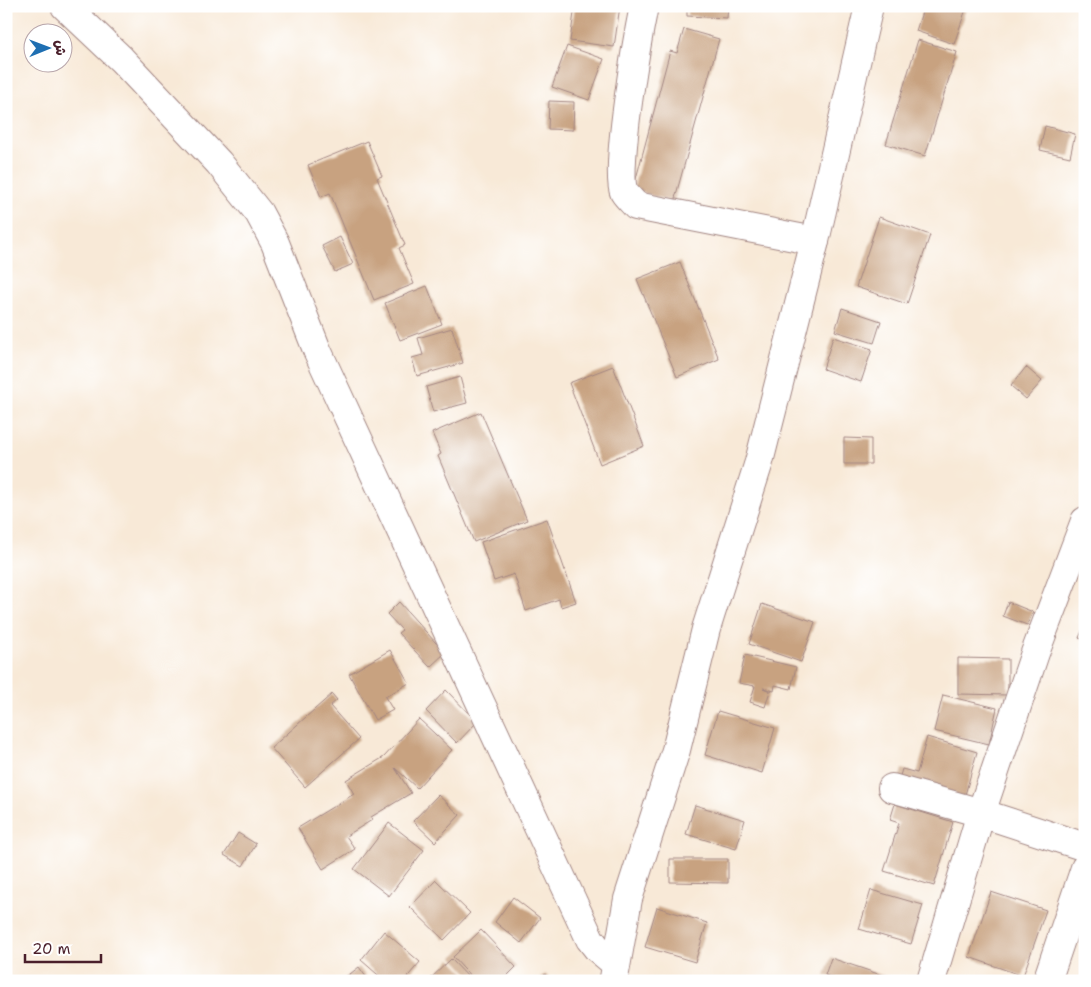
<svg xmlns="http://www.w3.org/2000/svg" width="1091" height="987" font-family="'Shantell Sans','Playpen Sans Arabic',sans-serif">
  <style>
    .building { fill: #c8a280 }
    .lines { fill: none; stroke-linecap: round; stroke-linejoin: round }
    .minor-casing { stroke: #a18481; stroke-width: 30 }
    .minor { stroke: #fff; stroke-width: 28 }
  </style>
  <rect width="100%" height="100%" fill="#fff"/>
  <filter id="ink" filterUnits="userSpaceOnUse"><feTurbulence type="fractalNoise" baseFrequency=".02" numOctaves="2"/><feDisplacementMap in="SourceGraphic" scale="10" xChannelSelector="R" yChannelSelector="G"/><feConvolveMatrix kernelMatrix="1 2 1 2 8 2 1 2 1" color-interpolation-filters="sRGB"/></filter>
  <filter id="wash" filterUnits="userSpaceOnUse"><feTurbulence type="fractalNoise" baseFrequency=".0096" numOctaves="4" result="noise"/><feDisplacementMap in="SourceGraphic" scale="20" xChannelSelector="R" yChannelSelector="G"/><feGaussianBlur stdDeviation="1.12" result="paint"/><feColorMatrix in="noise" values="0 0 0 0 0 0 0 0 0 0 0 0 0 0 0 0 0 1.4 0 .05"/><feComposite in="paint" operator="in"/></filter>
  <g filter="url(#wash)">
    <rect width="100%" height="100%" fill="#f8e9d7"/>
    <g id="blocks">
      <g class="building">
        <path d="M 575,6 L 620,6 L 614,47 L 570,41 Z"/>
        <path d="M 687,6 L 728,6 L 727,18 L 687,16 Z"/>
        <path d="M 924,6 L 967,6 L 954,44 L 916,31 Z"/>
        <path d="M 684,29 L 719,39 L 674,202 L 633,190 L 670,51 L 677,53 Z"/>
        <path d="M 918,40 L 957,52 L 925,156 L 886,144 Z"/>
        <path d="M 567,46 L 604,59 L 589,100 L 552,87 Z"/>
        <path d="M 549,101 L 574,102 L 573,130 L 548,129 Z"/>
        <path d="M 1045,126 L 1075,134 L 1070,157 L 1040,150 Z"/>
        <path d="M 367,141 L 382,176 L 377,178 L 405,245 L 399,248 L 414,284 L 374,300 L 330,193 L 321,197 L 308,165 Z"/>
        <path d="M 879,217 L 930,235 L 907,304 L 856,287 Z"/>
        <path d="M 340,237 L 353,264 L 335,272 L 322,246 Z"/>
        <path d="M 680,262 L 719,359 L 677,377 L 637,279 Z"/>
        <path d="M 427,286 L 442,324 L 400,340 L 385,303 Z"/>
        <path d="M 842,308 L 881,321 L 874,343 L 835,331 Z"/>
        <path d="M 452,328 L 463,363 L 417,376 L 412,358 L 423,355 L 418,338 Z"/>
        <path d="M 833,337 L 872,349 L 861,382 L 823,369 Z"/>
        <path d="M 613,366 L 644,446 L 600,464 L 569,383 Z"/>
        <path d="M 1026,367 L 1042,381 L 1026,399 L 1011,386 Z"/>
        <path d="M 460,377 L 467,403 L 433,412 L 426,387 Z"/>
        <path d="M 481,412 L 527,520 L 474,542 L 438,456 L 441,454 L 432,433 Z"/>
        <path d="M 844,438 L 871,439 L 871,464 L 844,464 Z"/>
        <path d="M 547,519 L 576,602 L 561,607 L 559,599 L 526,611 L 514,574 L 494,581 L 481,542 Z"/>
        <path d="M 399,602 L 445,653 L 430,667 L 398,633 L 402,630 L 387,614 Z"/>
        <path d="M 1008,602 L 1033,612 L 1027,625 L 1003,616 Z"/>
        <path d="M 762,604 L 815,622 L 801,662 L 749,644 Z"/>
        <path d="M 1085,624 L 1085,640 L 1079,638 Z"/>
        <path d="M 390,650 L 409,683 L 385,697 L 393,710 L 375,720 L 349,674 Z"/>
        <path d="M 745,655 L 796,667 L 791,689 L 775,685 L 774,691 L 763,688 L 770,691 L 765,707 L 750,702 L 755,686 L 739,683 Z"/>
        <path d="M 958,658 L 1008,659 L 1008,695 L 958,694 Z"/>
        <path d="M 446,690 L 477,722 L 457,743 L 426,711 Z"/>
        <path d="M 332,694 L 337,700 L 330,706 L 359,739 L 305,787 L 271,748 Z"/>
        <path d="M 943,695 L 997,708 L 989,744 L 934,731 Z"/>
        <path d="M 718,711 L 775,728 L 762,773 L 705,755 Z"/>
        <path d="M 419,719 L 452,750 L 417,788 L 395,768 L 411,793 L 371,817 L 372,820 L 346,836 L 355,849 L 323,869 L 298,828 L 354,794 L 346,780 L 384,757 Z"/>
        <path d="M 927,737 L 977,752 L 963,802 L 898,783 L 902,769 L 917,773 Z"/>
        <path d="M 438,795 L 460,815 L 435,842 L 413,821 Z"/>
        <path d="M 895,804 L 953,822 L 934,886 L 884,871 L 899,823 L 890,820 Z"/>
        <path d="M 695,805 L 745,820 L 736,849 L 686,834 Z"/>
        <path d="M 389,823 L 424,850 L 389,896 L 354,869 Z"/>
        <path d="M 238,833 L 256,844 L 243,866 L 224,855 Z"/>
        <path d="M 670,859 L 728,859 L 728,883 L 670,882 Z"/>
        <path d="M 436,880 L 470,913 L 444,940 L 410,907 Z"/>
        <path d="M 871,890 L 923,905 L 911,944 L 859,929 Z"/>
        <path d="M 991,892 L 1046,910 L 1023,976 L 969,957 Z"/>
        <path d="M 513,897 L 540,918 L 521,943 L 495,922 Z"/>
        <path d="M 657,907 L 707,923 L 695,962 L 645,947 Z"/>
        <path d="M 481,930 L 516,967 L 502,981 L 475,981 L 453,957 Z"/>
        <path d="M 384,931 L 420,962 L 404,981 L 385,981 L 361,960 Z"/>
        <path d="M 831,958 L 896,980 L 896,981 L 841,981 L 825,975 Z"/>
        <path d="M 451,959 L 472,981 L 428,981 Z"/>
        <path d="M 359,967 L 369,981 L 341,981 Z"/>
        <path d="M 545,974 L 552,981 L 539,981 Z"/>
      </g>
    </g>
  </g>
  <g filter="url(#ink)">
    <use href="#blocks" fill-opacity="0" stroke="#a18481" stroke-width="1"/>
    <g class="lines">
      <g class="minor-casing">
        <g id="minor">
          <path d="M 65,6 L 121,59 L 219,163 L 259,213 L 275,243 L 317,350 L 590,939 L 597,948 L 616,964"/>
          <path d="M 644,6 C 638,35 614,171 624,192 C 627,197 633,202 636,206 L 815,241"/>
          <path d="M 892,788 L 981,813 L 1085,847"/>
          <path d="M 614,978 L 628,899 L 676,750 L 706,629 L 759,462 L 815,241 L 869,6"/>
          <path d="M 931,981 L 981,813 L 1035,653 L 1085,521"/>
          <path d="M 1047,981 L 1085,868"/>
        </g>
      </g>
      <use href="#minor" class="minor"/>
    </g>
  </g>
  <rect width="1091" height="987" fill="none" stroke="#fff" stroke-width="25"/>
  <g transform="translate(48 48) rotate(89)"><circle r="24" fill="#ffffff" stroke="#b7a5aa"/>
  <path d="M0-4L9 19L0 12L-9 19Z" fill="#1f6fb2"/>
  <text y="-8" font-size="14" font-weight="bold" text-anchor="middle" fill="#4a1f2b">ش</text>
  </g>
  <path d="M25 954v8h76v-8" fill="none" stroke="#4a1f2b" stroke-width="2.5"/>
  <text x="32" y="954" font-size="15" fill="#4a1f2b" stroke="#ffffff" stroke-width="4" paint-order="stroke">20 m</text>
</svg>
